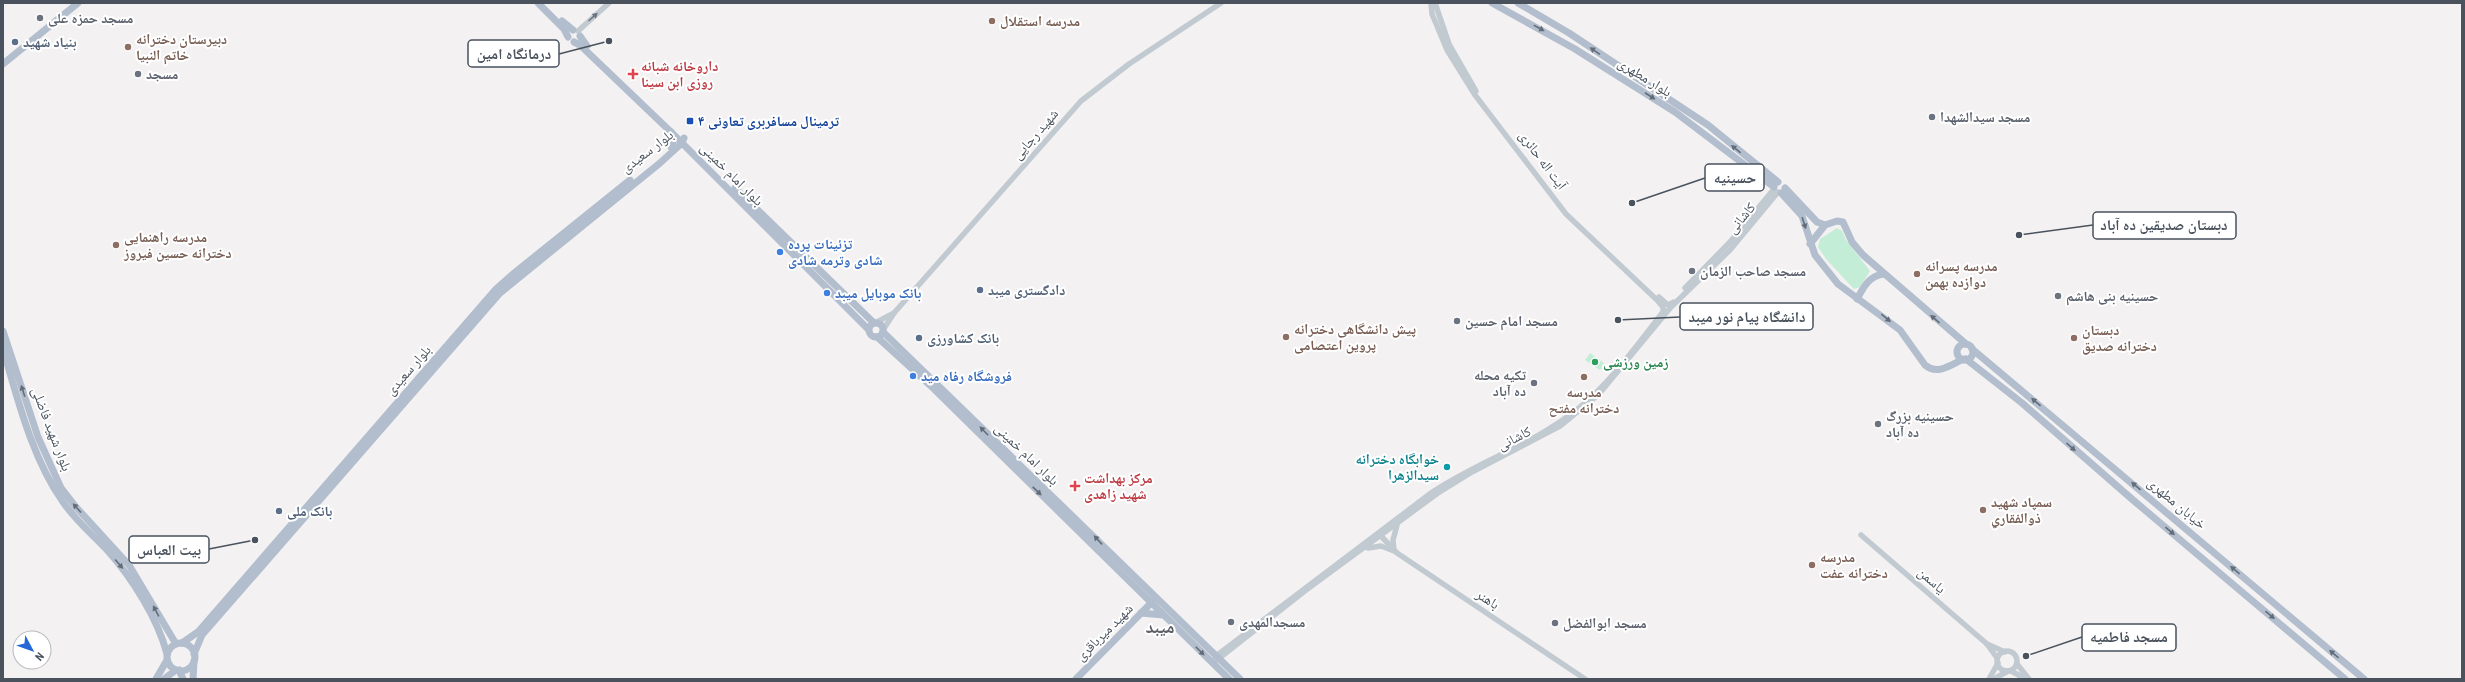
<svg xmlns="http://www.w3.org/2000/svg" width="2465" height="682" font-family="'Roboto Condensed','Noto Naskh Arabic',sans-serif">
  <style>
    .green { fill: #c3edd6 }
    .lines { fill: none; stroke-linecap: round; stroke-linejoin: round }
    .minor { stroke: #c2cad1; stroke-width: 5.5 }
    .major { stroke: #b2becd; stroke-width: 7 }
    .oneway { fill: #6d7680 }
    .oneway2 { fill: #636d79 }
    .worship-dot { fill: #6b7280; stroke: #fff; stroke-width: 1.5 }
    .education-dot { fill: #8d6e63; stroke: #fff; stroke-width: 1.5 }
    .service-dot { fill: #5c6f8a; stroke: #fff; stroke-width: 1.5 }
    .health-dot { fill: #e0444e; stroke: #fff; stroke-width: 1.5 }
    .transit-dot { fill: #1a4fb4; stroke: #fff; stroke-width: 1.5 }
    .shop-dot { fill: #3f7fe0; stroke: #fff; stroke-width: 1.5 }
    .leisure-dot { fill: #2e9e5b; stroke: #fff; stroke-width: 1.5 }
    .culture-dot { fill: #0f9aa8; stroke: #fff; stroke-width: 1.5 }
    .labels { text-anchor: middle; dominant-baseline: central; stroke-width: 4; stroke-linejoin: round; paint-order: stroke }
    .worship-label { font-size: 14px; font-weight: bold; fill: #5b616d; stroke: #fff; text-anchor: start }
    .education-label { font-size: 14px; font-weight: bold; fill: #785e54; stroke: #fff; text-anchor: start }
    .service-label { font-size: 14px; font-weight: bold; fill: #4e5e75; stroke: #fff; text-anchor: start }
    .health-label { font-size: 14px; font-weight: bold; fill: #be3a42; stroke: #fff; text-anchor: start }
    .street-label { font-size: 14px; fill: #49525d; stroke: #fff }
    .transit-label { font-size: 14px; font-weight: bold; fill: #164399; stroke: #fff; text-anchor: start }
    .shop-label { font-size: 14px; font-weight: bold; fill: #366cbe; stroke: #fff; text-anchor: start }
    .leisure-label { font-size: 14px; font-weight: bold; fill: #27864d; stroke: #fff; text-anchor: start }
    .culture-label { font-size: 14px; font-weight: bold; fill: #0d838f; stroke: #fff; text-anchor: end }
    .district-label { font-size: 18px; font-weight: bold; fill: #5d6065; stroke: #fff }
    .leader { fill: none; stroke: #49525d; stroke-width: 1.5 }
    .callout-dot { fill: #49525d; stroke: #fff; stroke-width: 1.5 }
    .callout { fill: #fff; stroke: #49525d; stroke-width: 1.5 }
    .callout-label { font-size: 15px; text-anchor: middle; font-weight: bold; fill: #49525d }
  </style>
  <rect width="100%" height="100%" fill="#f3f1f1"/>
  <g class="green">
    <path d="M 1837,228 L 1842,231 L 1846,240 L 1870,271 L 1860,287 L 1854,289 L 1826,259 L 1818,247 L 1820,239 Z"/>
    <path d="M 1590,353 L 1605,364 L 1600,370 L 1585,360 Z"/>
  </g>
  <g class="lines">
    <g class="minor">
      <path d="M 1431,3 L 1432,14 L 1447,50 L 1475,95 L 1566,214 L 1657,300 L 1663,307 L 1663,312 C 1638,344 1611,382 1579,408 C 1535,444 1478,461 1431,493 L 1216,656 L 1213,663 L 1306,590 L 1438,493 L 1472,472 L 1560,426 L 1599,394 L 1671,307 L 1730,250 L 1778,192"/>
      <path d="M 1435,3 L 1449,44 L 1476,91"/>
      <path d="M 578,31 L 609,3"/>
      <path d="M 1685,288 L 1730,242 L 1774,189"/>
      <path d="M 1659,297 L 1668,305 L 1674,302"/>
      <path d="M 875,323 L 894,313"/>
      <path d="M 883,330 L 894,313 L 1081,101 L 1129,64 L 1221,3"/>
      <path d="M 1861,535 L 1987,644 L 1997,658"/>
      <path d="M 1381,536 L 1397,553 L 1585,679"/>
      <path d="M 1368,548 L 1381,546 L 1394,551 L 1393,540 L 1397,525"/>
      <path d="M 1987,644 L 2005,652"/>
      <circle cx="2007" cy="661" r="10"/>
      <path d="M 2017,664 L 2029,679"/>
      <path d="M 2011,671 L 2026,679"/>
      <path d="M 1989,679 L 1998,663"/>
      <path d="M 1994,679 L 2008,671"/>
    </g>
    <g class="major">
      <path d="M 538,3 L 564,29 L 568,37"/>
      <path d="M 1492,3 L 1575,49 L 1675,112 L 1774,187"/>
      <path d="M 1518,3 L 1569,33 L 1708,125 L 1778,182"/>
      <path d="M 562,21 L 573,30"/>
      <path d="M 580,36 L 587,46"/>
      <path d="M 574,42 L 580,45 L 671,132 L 868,329"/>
      <path d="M 3,64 L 78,3"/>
      <path d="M 671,147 L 673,142 L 671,132"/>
      <path d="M 735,188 L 874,323"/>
      <path d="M 1785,188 L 1817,222 L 1825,225 L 1837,221 L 1843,222 L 1852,242 L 1863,255 L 1966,344"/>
      <path d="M 1781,193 L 1802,216 L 1815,255 L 1838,284 L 1900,330 L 1925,365 C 1938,376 1951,364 1964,359"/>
      <path d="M 1810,244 L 1825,225"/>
      <path d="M 1857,299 C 1864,286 1869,276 1884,274"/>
      <circle cx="876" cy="330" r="7"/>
      <path d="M 3,331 L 38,437 L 61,488 L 75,506 L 129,565 L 176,644"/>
      <path d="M 883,332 L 1240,679"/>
      <path d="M 877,337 L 933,388 L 1229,679"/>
      <circle cx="1965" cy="352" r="8"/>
      <path d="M 3,349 C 18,400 32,458 63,502 C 76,521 93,535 108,551 C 132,578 158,619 167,654"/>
      <path d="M 1972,349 L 2364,679"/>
      <path d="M 1966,359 L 2022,403 L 2133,500 L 2345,679"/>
      <path d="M 1141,613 L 1163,615"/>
      <path d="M 182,643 L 198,632 L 496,289 L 513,274 L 630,180"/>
      <circle cx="181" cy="657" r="14"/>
      <path d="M 194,654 L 202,635 L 500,293 L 660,163 L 682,143 L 684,138"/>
      <path d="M 179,670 L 183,679"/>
      <path d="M 156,679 L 167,660"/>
      <path d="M 164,679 L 176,670"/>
      <path d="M 193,679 L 194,661"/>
      <path d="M 1076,679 L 1154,600"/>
    </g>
  </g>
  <defs><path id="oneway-solid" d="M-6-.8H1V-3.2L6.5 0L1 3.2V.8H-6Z"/></defs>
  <use class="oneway" href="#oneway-solid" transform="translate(593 17) rotate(-42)"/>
  <g class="oneway2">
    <use href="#oneway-solid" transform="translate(1539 28) rotate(29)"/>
    <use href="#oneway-solid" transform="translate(1595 51) rotate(-146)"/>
    <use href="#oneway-solid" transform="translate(1650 96) rotate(33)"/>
    <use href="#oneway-solid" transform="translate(1736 149) rotate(-141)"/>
    <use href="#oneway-solid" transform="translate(1804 223) rotate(72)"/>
    <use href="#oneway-solid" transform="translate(1886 318) rotate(40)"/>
    <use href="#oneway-solid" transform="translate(1935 319) rotate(-139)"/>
    <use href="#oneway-solid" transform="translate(23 391) rotate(-108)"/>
    <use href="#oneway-solid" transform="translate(2036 402) rotate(-140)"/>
    <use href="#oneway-solid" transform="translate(984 431) rotate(-134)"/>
    <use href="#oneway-solid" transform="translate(2071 447) rotate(42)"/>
    <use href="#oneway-solid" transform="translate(2136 486) rotate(-140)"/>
    <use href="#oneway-solid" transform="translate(1037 491) rotate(44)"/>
    <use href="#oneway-solid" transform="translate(77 508) rotate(-132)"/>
    <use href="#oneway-solid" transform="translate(2170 531) rotate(40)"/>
    <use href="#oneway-solid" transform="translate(1098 540) rotate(-133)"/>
    <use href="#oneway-solid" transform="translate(119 564) rotate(50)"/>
    <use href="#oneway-solid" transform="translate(2235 570) rotate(-140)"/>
    <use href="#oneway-solid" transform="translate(156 611) rotate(-118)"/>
    <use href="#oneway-solid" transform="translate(2270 615) rotate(40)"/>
    <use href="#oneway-solid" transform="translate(1200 651) rotate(45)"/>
    <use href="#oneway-solid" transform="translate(2334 654) rotate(-140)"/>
  </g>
  <g class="worship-dot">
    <circle cx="40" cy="18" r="4"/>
    <circle cx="138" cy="74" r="4"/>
    <circle cx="1932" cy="117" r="4"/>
    <circle cx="1692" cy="271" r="4"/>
    <circle cx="2058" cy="296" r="4"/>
    <circle cx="1457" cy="321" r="4"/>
    <circle cx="1534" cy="383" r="4"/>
    <circle cx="1878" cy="424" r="4"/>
    <circle cx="1231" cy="622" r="4"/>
    <circle cx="1555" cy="623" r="4"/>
  </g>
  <g class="education-dot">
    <circle cx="992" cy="21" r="4"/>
    <circle cx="128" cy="47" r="4"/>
    <circle cx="116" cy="245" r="4"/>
    <circle cx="1917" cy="274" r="4"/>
    <circle cx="1286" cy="337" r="4"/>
    <circle cx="2074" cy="338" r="4"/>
    <circle cx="1584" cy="377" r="4"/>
    <circle cx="1983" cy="510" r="4"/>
    <circle cx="1812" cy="565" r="4"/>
  </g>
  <g class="service-dot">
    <circle cx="15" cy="42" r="4"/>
    <circle cx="980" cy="290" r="4"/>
    <circle cx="919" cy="338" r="4"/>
    <circle cx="279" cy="511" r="4"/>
  </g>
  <g class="health-dot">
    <path d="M631 68h4v4h4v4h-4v4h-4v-4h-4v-4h4z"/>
    <path d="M1073 480h4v4h4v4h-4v4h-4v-4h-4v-4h4z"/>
  </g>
  <rect class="transit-dot" x="686" y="117" width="8" height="8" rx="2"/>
  <g class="shop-dot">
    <circle cx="780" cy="252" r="4"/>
    <circle cx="827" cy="293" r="4"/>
    <circle cx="913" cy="376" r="4"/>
  </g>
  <circle class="leisure-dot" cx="1595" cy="362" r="4"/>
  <circle class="culture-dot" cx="1447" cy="467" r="4"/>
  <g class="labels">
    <g class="worship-label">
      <text x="48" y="18">مسجد حمزه علی</text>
      <text x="146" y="74">مسجد</text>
      <text x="1940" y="117">مسجد سیدالشهدا</text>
      <text x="1700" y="271">مسجد صاحب الزمان</text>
      <text x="2066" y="296">حسینیه بنی هاشم</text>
      <text x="1465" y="321">مسجد امام حسین</text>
      <text x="1526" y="375" text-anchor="end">تکیه محله<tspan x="1526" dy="16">ده آباد</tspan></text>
      <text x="1886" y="416">حسینیه بزرگ<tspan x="1886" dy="16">ده آباد</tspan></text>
      <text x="1239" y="622">مسجدالمهدی</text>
      <text x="1563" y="623">مسجد ابوالفضل</text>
    </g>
    <g class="education-label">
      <text x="1000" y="21">مدرسه استقلال</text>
      <text x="136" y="39">دبیرستان دخترانه<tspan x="136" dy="16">خاتم النبیا</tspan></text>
      <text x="124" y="237">مدرسه راهنمایی<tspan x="124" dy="16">دخترانه حسین فیروز</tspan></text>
      <text x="1925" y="266">مدرسه پسرانه<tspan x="1925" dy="16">دوازده بهمن</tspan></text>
      <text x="1294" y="329">پیش دانشگاهی دخترانه<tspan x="1294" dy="16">پروین اعتصامی</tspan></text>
      <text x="2082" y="330">دبستان<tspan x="2082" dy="16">دخترانه صدیق</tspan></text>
      <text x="1584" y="392" text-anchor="middle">مدرسه<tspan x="1584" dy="16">دخترانه مفتح</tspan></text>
      <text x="1991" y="502">سمپاد شهيد<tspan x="1991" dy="16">ذوالفقاري</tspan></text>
      <text x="1820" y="557">مدرسه<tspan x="1820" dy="16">دخترانه عفت</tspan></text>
    </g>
    <g class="service-label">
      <text x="23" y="42">بنیاد شهید</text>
      <text x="988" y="290">دادگستری میبد</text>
      <text x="927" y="338">بانک کشاورزی</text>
      <text x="287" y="511">بانک ملی</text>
    </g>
    <g class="health-label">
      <text x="641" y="66">داروخانه شبانه<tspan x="641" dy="16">روزی ابن سینا</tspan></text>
      <text x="1084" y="478">مرکز بهداشت<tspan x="1084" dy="16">شهید زاهدی</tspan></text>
    </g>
    <g class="street-label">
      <text transform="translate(1645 77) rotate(32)">بلوار مطهری</text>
      <text transform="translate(1035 134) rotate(-49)">شهید رجایی</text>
      <text transform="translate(647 151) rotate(-37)">بلوار سعیدی</text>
      <text transform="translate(1543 160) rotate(53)">آیت اله حائری</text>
      <text transform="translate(732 174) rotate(45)">بلوار امام خمینی</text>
      <text transform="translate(1741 218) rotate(-50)">کاشانی</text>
      <text transform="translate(408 370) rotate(-49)">بلوار سعیدی</text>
      <text transform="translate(52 429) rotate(69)">بلوار شهید فاضلی</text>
      <text transform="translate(1514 438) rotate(-27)">کاشانی</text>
      <text transform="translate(1027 454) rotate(44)">بلوار امام خمینی</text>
      <text transform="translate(2177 503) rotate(40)">خیابان مطهری</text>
      <text transform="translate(1932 580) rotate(41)">یاسمن</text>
      <text transform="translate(1488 599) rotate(33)">باهنر</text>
      <text transform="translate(1104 632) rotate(-45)">شهید میرباقری</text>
    </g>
    <g class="transit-label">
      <text x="698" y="121">ترمینال مسافربری تعاونی ۴</text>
    </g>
    <g class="shop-label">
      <text x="788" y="244">تزئینات پرده<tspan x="788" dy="16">شادی وترمه شادی</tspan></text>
      <text x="835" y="293">بانک موبایل میبد</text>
      <text x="921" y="376">فروشگاه رفاه مید</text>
    </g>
    <g class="leisure-label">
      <text x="1603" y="362">زمین ورزشی</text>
    </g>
    <g class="culture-label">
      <text x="1439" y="459">خوابگاه دخترانه<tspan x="1439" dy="16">سیدالزهرا</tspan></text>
    </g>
    <g class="district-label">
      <text x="1160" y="626">میبد</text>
    </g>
  </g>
  <path class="leader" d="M609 41L559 54M1632 203L1705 178M2019 235L2093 225M1618 320L1680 317M255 540L209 549M2026 656L2082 637"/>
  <g class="callout-dot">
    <circle cx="609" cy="41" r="4"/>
    <circle cx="1632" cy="203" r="4"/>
    <circle cx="2019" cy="235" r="4"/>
    <circle cx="1618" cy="320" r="4"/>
    <circle cx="255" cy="540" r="4"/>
    <circle cx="2026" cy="656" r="4"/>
  </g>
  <g class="callout">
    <rect x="468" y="40" width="91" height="27" rx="4"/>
    <rect x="1705" y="164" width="59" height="27" rx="4"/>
    <rect x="2093" y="212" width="143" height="27" rx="4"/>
    <rect x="1680" y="303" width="133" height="27" rx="4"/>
    <rect x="129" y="536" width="80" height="27" rx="4"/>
    <rect x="2082" y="624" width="94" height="27" rx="4"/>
  </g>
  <g class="callout-label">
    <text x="514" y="59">درمانگاه امین</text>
    <text x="1735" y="183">حسینیه</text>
    <text x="2164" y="230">دبستان صدیقین ده آباد</text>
    <text x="1747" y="322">دانشگاه پیام نور میبد</text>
    <text x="169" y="555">بیت العباس</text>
    <text x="2129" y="642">مسجد فاطمیه</text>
  </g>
  <rect width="2465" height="682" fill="none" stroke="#49525d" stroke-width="8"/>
  <g transform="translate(32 650) rotate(131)"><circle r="19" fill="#ffffff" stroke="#b6babe"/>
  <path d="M0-3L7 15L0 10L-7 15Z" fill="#2667d8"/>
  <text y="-6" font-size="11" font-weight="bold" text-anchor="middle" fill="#49525d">N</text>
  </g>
</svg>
